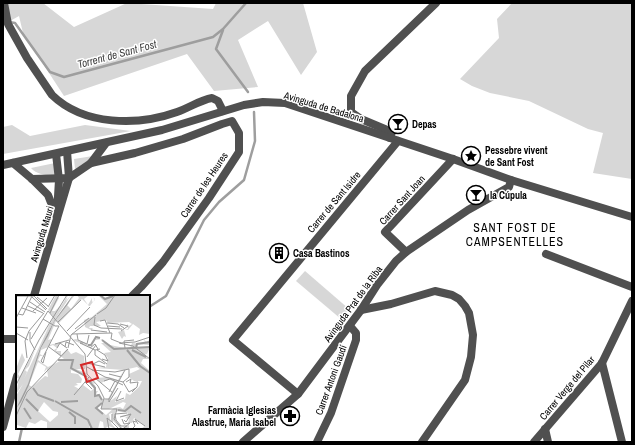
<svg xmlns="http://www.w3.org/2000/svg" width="635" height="445" font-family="'Archivo Narrow',sans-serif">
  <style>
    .green { fill: #d7d7d7 }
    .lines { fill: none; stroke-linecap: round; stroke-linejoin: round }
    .stream { stroke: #9e9e9e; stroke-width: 2.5 }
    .minor { stroke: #505050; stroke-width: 8 }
    .tertiary { stroke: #505050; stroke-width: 8 }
    .labels { text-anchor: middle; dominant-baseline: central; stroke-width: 3; stroke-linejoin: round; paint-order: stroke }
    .street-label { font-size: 10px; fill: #000; stroke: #fff }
    .poi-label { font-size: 10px; font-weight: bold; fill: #000; stroke: #fff; text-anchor: start }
    .water-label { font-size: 11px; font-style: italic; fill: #3f3f3f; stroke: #fff }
    .quarter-label { font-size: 12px; letter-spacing: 1px; fill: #000; stroke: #fff }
    .inset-river { fill: none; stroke: #9e9e9e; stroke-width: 2 }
    .inset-road { fill: none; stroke: #999; stroke-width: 1 }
    .view { fill: #d62828; fill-opacity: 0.15; stroke: #d62828; stroke-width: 2 }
    .inset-edge { fill: none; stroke: #000; stroke-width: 2 }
  </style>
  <rect width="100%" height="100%" fill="#fff"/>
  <g class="green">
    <path d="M 3,3 L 43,3 L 74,27 L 127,3 L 213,9 L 216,3 L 303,3 L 317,52 L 301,75 L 268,21 L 238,40 L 258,87 L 214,91 L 187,54 L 64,96 L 23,33 L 19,16 L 3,25 Z"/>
    <path d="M 512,3 L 632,3 L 632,179 L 593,173 L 603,133 L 588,129 L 529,101 L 490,93 L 472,86 L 460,79 L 499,38 L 497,19 Z"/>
    <path d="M 12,125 L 30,136 L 85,125 L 131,131 L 3,154 L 3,127 Z"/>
    <path d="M 93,156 L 92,158 L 75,169 L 74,159 Z"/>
    <path d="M 55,163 L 57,175 C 49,176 37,175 31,168 Z"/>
    <path d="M 305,271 L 349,309 L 341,319 L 296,281 Z"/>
  </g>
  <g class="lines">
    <g class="stream">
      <path d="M 3,21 L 15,23 L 50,72 L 64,77 L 213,37 L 223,29 L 246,3"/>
      <path d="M 223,30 L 216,49 L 248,92"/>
      <path d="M 149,307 L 166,296 L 204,220 L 219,202 L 244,180 L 255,141 L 254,112"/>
      <path d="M 19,442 L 22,428"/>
    </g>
    <g class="minor">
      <path d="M 4,3 L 8,24 L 27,58 L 52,95 C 84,126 138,126 177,112 C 189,108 200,100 212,98 L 218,101 L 223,111"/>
      <path d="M 390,138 L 392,132 L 361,119 L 351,112 L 351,96 L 365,71 L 436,3"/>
      <path d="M 406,252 L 385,232 L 453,159"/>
      <path d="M 546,254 L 632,287"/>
      <path d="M 34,296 L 69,178 L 91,163 L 135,153 L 183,139 L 222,124 L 232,121 L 239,133 L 239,152 L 209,198 L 163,262 L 141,287 L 132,296"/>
      <path d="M 361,310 L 391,304 L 435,291 L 452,295 L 459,299 L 465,306 L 469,313 L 473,335 L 471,357 L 465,380 L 422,442"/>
      <path d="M 3,339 L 16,339"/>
      <path d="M 602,363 L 622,442"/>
      <path d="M 298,394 L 233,340 L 398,141"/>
      <path d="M 3,427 L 17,376"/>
      <path d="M 545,429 L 548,442"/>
      <path d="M 243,442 L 298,394 L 361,310 L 377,285 L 396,261 L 406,252 L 468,210 L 509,187 L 511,180"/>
      <path d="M 317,442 L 331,413 L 356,340 L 356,333 L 350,326"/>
      <path d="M 534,442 L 602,363 L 632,301"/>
    </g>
    <g class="tertiary">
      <path d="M 56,154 L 59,180 L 57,213"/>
      <path d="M 13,163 L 32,179 L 48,195 L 57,218"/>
      <path d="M 91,163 L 106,143"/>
      <path d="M 3,165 L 162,130 L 244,105 L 263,102 L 285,103 L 453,159 L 511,180 L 632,217"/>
      <path d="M 32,179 L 69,178 L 67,151"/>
    </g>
  </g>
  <defs>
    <g id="bar-ring" transform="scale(1)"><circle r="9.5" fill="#fff" stroke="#000" stroke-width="1.5"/><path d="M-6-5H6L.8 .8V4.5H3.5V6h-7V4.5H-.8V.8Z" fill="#000"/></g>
    <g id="sight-ring" transform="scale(1)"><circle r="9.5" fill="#fff" stroke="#000" stroke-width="1.5"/><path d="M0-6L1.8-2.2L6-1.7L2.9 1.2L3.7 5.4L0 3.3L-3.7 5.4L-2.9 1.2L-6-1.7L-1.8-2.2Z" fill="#000"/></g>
    <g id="building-ring" transform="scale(1)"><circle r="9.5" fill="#fff" stroke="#000" stroke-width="1.5"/><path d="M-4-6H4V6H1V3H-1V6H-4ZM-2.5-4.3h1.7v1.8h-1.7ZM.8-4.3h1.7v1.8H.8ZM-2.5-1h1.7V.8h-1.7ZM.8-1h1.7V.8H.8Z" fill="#000"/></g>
    <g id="pharmacy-ring" transform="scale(1)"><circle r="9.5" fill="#fff" stroke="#000" stroke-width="1.5"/><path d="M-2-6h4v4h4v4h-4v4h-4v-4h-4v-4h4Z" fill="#000"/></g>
  </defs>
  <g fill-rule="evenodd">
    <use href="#bar-ring" x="398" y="124"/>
    <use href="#sight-ring" x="471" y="156"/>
    <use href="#bar-ring" x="476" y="195"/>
    <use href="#building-ring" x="279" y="253"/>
    <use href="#pharmacy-ring" x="290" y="416"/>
  </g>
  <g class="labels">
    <g class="street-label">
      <text transform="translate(324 107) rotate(17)">Avinguda de Badalona</text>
      <text transform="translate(204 185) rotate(-56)">Carrer de les Heures</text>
      <text transform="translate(402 200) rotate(-48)">Carrer Sant Joan</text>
      <text transform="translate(334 202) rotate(-50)">Carrer de Sant Isidre</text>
      <text transform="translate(42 234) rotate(-73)">Avinguda Mauri</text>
      <text transform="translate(353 304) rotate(-54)">Avinguda Prat de la Riba</text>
      <text transform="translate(331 380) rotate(-70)">Carrer Antoni Gaudí</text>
      <text transform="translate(567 388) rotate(-50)">Carrer Verge del Pilar</text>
    </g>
    <g class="poi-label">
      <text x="412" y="124">Depas</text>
      <text x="485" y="150">Pessebre vivent<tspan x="485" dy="12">de Sant Fost</tspan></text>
      <text x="490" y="195">la Cúpula</text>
      <text x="293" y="253">Casa Bastinos</text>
      <text x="276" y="410" text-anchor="end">Farmàcia Iglesias<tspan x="276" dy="12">Alastrue, Maria Isabel</tspan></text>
    </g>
    <g class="water-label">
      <text transform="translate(117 54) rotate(-15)">Torrent de Sant Fost</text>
    </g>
    <g class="quarter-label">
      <text x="515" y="228">SANT FOST DE<tspan x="515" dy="14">CAMPSENTELLES</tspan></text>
    </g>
  </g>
  <g transform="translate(16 295)">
    <rect width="134" height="134" fill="#fff"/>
    <path d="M 40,0 L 43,3 L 36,16 L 39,16 L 46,9 L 39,21 L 52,0 L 50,6 L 55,0 L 38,26 L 24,53 L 3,110 L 21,61 L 38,27 L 56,1 L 59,0 L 51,10 L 55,14 L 63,3 L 61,0 L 73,0 L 68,4 L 72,10 L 76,3 L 76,7 L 79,5 L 77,2 L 79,4 L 74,11 L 73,11 L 66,4 L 43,28 L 40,26 L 32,45 L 36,44 L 33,50 L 60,44 L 74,50 L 81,42 L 94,50 L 109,53 L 114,53 L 116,48 L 126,49 L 129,47 L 128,44 L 130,47 L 134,45 L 133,50 L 121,49 L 120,52 L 134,52 L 131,59 L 128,60 L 133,64 L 134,61 L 134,64 L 127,64 L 125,68 L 134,76 L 134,134 L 125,134 L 129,131 L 118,123 L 116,128 L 112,128 L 113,124 L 109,123 L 112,121 L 106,122 L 104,121 L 112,120 L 111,117 L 103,116 L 99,117 L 99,126 L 106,133 L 113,130 L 113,134 L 105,134 L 97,126 L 96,118 L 93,119 L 95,128 L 100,134 L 93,131 L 88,134 L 87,127 L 84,126 L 82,134 L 77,134 L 73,130 L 74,134 L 31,134 L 31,127 L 25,125 L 19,129 L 13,127 L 10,133 L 1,130 L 0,134 L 0,114 L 3,110 L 0,112 L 0,101 L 7,89 L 0,99 L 3,84 L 0,82 L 0,74 L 6,58 L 9,65 L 2,79 L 4,82 L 19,55 L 13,71 L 9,75 L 11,77 L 8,84 L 33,31 L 20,52 L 38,22 L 32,15 ZM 81,42 L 81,43 L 80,44 L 80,45 L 86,44 L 88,48 L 85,48 L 95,57 L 88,58 L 92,63 L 90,72 L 80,73 L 108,75 L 102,85 L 93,82 L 80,83 L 85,88 L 94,84 L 101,87 L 92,104 L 87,105 L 82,99 L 79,101 L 82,96 L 80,96 L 79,90 L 76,89 L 78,93 L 75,96 L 67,90 L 63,94 L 58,91 L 62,90 L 60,88 L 65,88 L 66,84 L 62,79 L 55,78 L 55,75 L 69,81 L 70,87 L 79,89 L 73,82 L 75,87 L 72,87 L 70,78 L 60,74 L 69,74 L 68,61 L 60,57 L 55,59 L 51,54 L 45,60 L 45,56 L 40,56 L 44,48 L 56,45 L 74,52 ZM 37,50 L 41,53 L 38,55 L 48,64 L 32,72 L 22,65 L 24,61 L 27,61 L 24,59 L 25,55 ZM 22,67 L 30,72 L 28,77 L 31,74 L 32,82 L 29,81 L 16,92 L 13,90 ZM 121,72 L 124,74 L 113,79 L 113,82 L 118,86 L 126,86 L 123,92 L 114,100 L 110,98 L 109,104 L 99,107 L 101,101 L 93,107 L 108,75 ZM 28,107 L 37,116 L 42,117 L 42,120 L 34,127 L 22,116 ZM 107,107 L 110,108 L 107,114 L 104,112 L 98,113 L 90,120 L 81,113 L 86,108 L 85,114 L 93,114 ZM 82,0 L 89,3 L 97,0 L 134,0 L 134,39 L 127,38 L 123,40 L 124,34 L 117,29 L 112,35 L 108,35 L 110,42 L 108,41 L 106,44 L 102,37 L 112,34 L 111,29 L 113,31 L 116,29 L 113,27 L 92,28 L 90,25 L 80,27 L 85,31 L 74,31 L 73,33 L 77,33 L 75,35 L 69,32 L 68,25 L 76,22 L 91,9 Z" fill="#d7d7d7" fill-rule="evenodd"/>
    <path d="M 57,0 L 52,9 L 38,27 L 32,41 L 25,53 L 13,90 L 5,107 L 0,114 L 12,89 L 24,53 L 38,26 Z" fill="#9e9e9e"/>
    <path class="inset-river" d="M 84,0 L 89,4 L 97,1M 86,45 L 98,54 L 134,52M 72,50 L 75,50 L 80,42 L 84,43M 120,53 L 121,49 L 134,47M 111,55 L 124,71 L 134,78M 116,55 L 130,62M 42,65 L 57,65 L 55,73 L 71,82M 72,85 L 79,93 L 79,101 L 83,100 L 86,105M 17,93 L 22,100 L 38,106M 10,104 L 22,116M 39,106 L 72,125 L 76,134M 45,107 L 62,106M 86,108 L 80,113 L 87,119M 8,113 L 15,124M 102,115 L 109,116 L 115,111 L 125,118M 53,117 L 59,122 L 59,129"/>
    <path class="inset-road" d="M 0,1 L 18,1 L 31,14M 16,2 L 30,15M 21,2 L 32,11M 14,7 L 29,17M 12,11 L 27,18M 32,12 L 39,0M 6,13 L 20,18M 17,16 L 31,3M 34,18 L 43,0M 2,19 L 7,20 L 16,1M 81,19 L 90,13 L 99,0M 79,22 L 78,30 L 85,33M 0,23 L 12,1M 27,24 L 39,31 L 43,31M 84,26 L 89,25 L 94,38M 42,27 L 65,5M 91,28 L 102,29 L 108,33M 104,29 L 112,31 L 105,36M 92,31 L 104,32M 0,32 L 12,33M 85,33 L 106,34M 59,34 L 73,23M 75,35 L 91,37M 51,36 L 74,12M 14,37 L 14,46 L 19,55M 0,38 L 12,45M 96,38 L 95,44 L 105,48M 56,39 L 96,38M 61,39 L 62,45 L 71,49 L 73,40M 15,44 L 32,16 L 69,59 L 71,79 L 82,91 L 88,103 L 85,114 L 101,114 L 98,124 L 106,134M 67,48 L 64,48 L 79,55 L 84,54M 103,48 L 117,51 L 134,64M 104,48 L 119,47 L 134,42M 39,49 L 53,45M 33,52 L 45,61M 49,52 L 50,47 L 58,50M 41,53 L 44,48 L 51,53M 52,53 L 55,40 L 80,20M 74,53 L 79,49 L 82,54M 109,53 L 108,46 L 118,45M 79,55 L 79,60 L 91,69M 81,55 L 89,60 L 92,66 L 86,64M 30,57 L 27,68 L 25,66 L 43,31M 71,62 L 80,50M 11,63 L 9,46 L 13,36 L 28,18M 71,68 L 89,72M 77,69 L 83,66 L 89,69M 71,72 L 89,82M 76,75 L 99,77 L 113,74 L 113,82 L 107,87M 93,79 L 105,82M 73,82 L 69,87 L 76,94M 89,82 L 107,87M 79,83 L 97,98M 88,86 L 94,84 L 107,90M 107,87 L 113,97 L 120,93M 110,87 L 115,84 L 114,88 L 122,87 L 121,92 L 116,97M 0,90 L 23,45 L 51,0M 105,96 L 100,106 L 108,103M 93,97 L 99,86M 58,100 L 69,87M 88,104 L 93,104 L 109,75M 93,104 L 93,107 L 102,93M 96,119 L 96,127 L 103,134M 0,121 L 11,97 L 52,54M 104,122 L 115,119 L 110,127 L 108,125M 106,124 L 108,129 L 114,128 L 108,133M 122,129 L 119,124 L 129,131M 111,131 L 105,131 L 100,125 L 99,119 L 111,118M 93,134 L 91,123 L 96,127M 116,134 L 119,131 L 117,126 L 120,127"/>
    <path class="view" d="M 76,67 L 82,83 L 71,87 L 65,70 Z"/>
    <rect width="134" height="134" class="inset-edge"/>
  </g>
  <rect width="635" height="445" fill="none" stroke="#000000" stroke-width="8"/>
</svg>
